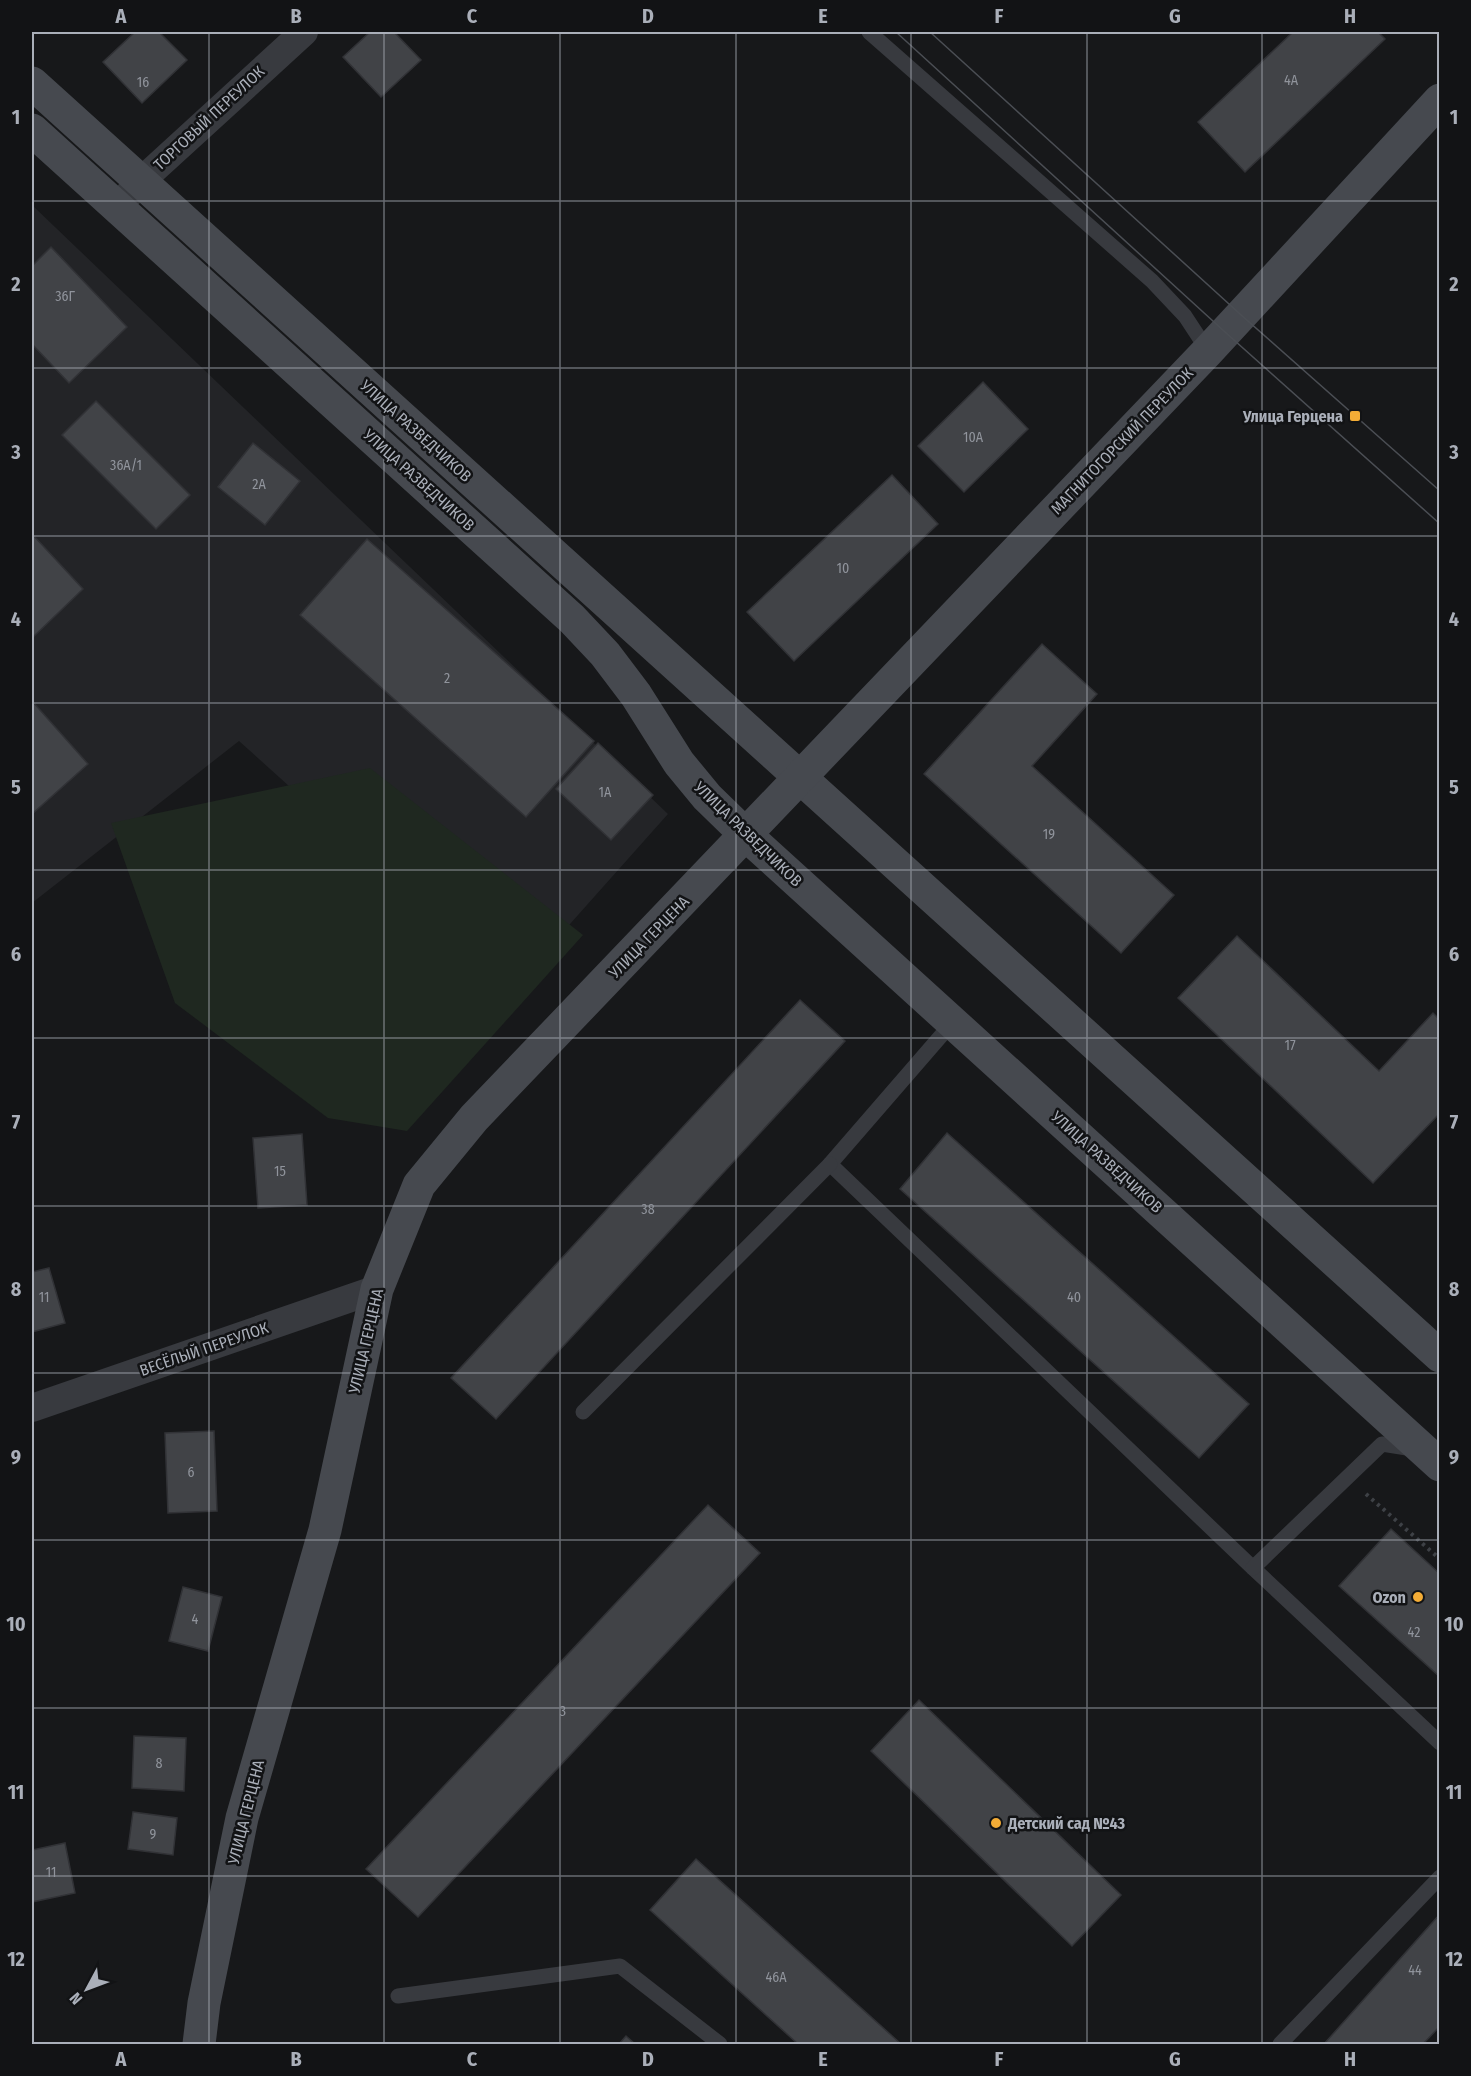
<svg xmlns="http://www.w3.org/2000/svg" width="1471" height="2076" font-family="'Fira Sans Condensed',sans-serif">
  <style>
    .built { fill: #232427 }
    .green { fill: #1f2820 }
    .building { fill: #414347; stroke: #313236; stroke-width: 1.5 }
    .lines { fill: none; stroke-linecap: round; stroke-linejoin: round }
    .path { stroke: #3e4146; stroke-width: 4; stroke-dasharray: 3 4.5; stroke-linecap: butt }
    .lane { stroke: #383a3f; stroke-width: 15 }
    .street { stroke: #383a3f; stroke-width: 28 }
    .secondary { stroke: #46494f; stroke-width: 33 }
    .tram { stroke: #4b4e54; stroke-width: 1.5 }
    .grid { fill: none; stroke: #aaafb9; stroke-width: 1.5; stroke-opacity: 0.55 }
    .poi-dot { fill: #f3ac36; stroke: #121315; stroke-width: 2 }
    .labels { text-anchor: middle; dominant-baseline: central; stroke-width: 5; stroke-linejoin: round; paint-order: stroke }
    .number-label { font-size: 14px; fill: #90949c }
    .street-label { font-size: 16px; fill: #aaafb9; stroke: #121315 }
    .poi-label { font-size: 16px; font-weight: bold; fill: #aaafb9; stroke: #121315; text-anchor: end }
    .neatline { fill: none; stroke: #aaafb9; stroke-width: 2 }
    .grid-label { font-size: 20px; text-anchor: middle; font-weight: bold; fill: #aaafb9 }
  </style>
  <rect width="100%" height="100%" fill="#17181a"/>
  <path class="built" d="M 32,205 L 668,814 L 513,988 L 239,741 L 32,903 Z"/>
  <path class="green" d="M 370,768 L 583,935 L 407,1131 L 328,1118 L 175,1003 L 111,823 Z"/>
  <g class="building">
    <path d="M 135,32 L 159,32 L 187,60 L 142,103 L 103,62 Z"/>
    <path d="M 370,32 L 394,32 L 421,60 L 381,97 L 343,57 Z"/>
    <path d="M 1293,32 L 1378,32 L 1385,39 L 1245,172 L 1198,122 Z"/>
    <path d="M 51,247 L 127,327 L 69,383 L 32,344 L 32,266 Z"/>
    <path d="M 983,382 L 1028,429 L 964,492 L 918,446 Z"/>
    <path d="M 96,401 L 190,495 L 156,529 L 62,435 Z"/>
    <path d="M 253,443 L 300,481 L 265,525 L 218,487 Z"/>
    <path d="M 892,475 L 938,524 L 794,661 L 747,612 Z"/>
    <path d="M 32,534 L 83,589 L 32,638 Z"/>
    <path d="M 367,539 L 594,741 L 526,817 L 300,615 Z"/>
    <path d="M 1042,644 L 1097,694 L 1032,766 L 1174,895 L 1121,953 L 924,774 Z"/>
    <path d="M 32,701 L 88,764 L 32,814 Z"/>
    <path d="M 598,743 L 653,795 L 611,840 L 556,789 Z"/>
    <path d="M 1237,936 L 1379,1071 L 1433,1013 L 1440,1020 L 1440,1113 L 1373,1183 L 1178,998 Z"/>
    <path d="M 800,1000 L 845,1041 L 496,1419 L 451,1378 Z"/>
    <path d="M 947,1133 L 1249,1404 L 1199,1458 L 900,1189 Z"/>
    <path d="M 302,1134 L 307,1205 L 258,1208 L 253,1138 Z"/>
    <path d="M 49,1268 L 65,1323 L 32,1332 L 32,1272 Z"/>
    <path d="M 214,1431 L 217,1511 L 168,1513 L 165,1433 Z"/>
    <path d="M 708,1505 L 760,1553 L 418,1917 L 366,1869 Z"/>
    <path d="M 1391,1529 L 1440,1574 L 1440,1677 L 1339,1586 Z"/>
    <path d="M 183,1587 L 222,1597 L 208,1651 L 169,1641 Z"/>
    <path d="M 919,1700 L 1121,1895 L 1072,1946 L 871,1751 Z"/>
    <path d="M 134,1736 L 186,1738 L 184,1791 L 132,1788 Z"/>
    <path d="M 133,1812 L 177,1818 L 173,1855 L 128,1849 Z"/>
    <path d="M 65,1843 L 75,1893 L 32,1902 L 32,1850 Z"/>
    <path d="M 696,1859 L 901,2044 L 798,2044 L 650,1910 Z"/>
    <path d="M 1440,1914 L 1440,2026 L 1423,2044 L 1324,2044 Z"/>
    <path d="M 626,2036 L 635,2044 L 619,2044 Z"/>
  </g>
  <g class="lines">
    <path class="path" d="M 1366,1494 L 1440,1559"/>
    <g class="lane">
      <path d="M 869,32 L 1152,281 L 1185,316 L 1208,351"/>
      <path d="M 953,1022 L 830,1164 L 1253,1568 L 1440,1743"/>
      <path d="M 583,1412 L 830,1164"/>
      <path d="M 1253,1568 L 1382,1444 L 1413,1449"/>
      <path d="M 398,1996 L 620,1966 L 720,2044"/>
      <path d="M 1280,2044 L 1440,1877"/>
    </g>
    <g class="street">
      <path d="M 117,207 L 140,182 L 304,32"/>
      <path d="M 32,1408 L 377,1289"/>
    </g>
    <g class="secondary">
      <path d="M 32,83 L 1440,1356"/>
      <path d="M 32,130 L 572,619 L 605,654 L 636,695 L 679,763 L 707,797 L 746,835 L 1440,1465"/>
      <path d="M 199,2044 L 204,2003 L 242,1818 L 325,1530 L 377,1289 L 419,1185 L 474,1118 L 1208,351 L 1440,100"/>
    </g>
    <g class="tram">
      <path d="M 896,32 L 1225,332 L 1440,524"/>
      <path d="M 930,32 L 1240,314 L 1440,491"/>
    </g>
  </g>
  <path class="grid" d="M 209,32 L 209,2044M 384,32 L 384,2044M 560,32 L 560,2044M 736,32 L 736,2044M 911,32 L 911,2044M 1087,32 L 1087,2044M 1262,32 L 1262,2044M 32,201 L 1440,201M 32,368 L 1440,368M 32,536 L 1440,536M 32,703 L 1440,703M 32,870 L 1440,870M 32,1038 L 1440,1038M 32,1206 L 1440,1206M 32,1373 L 1440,1373M 32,1540 L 1440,1540M 32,1708 L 1440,1708M 32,1876 L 1440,1876"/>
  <g class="poi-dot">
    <rect x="1349" y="410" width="12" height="12" rx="3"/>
    <circle cx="1418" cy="1597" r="6"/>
    <circle cx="996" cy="1823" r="6"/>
  </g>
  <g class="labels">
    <g class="number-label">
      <text x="1291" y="80">4А</text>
      <text x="143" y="82">16</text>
      <text x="65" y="296">36Г</text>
      <text x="973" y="437">10А</text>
      <text x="126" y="465">36А/1</text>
      <text x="259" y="484">2А</text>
      <text x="843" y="568">10</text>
      <text x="447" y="678">2</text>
      <text x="605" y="792">1А</text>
      <text x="1049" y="834">19</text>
      <text x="1290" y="1045">17</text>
      <text x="280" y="1171">15</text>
      <text x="648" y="1209">38</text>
      <text x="44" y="1297">11</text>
      <text x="1074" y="1297">40</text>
      <text x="191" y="1472">6</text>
      <text x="195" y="1619">4</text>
      <text x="1414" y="1632">42</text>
      <text x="563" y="1711">3</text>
      <text x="159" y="1763">8</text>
      <text x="153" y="1834">9</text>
      <text x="51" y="1872">11</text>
      <text x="1415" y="1970">44</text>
      <text x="776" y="1977">46А</text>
    </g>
    <g class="street-label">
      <text transform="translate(209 118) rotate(-43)">ТОРГОВЫЙ ПЕРЕУЛОК</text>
      <text transform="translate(416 431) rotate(42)">УЛИЦА РАЗВЕДЧИКОВ</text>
      <text transform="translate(1122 441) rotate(-46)">МАГНИТОГОРСКИЙ ПЕРЕУЛОК</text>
      <text transform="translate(419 480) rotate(42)">УЛИЦА РАЗВЕДЧИКОВ</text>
      <text transform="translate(748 834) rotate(44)">УЛИЦА РАЗВЕДЧИКОВ</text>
      <text transform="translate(649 937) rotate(-46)">УЛИЦА ГЕРЦЕНА</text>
      <text transform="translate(1107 1162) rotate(42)">УЛИЦА РАЗВЕДЧИКОВ</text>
      <text transform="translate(366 1341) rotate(-77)">УЛИЦА ГЕРЦЕНА</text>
      <text transform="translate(204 1349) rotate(-19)">ВЕСЁЛЫЙ ПЕРЕУЛОК</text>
      <text transform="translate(246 1812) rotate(-76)">УЛИЦА ГЕРЦЕНА</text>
    </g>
    <g class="poi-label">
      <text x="1343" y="416">Улица Герцена</text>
      <text x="1406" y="1597">Ozon</text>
      <text x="1008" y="1823" text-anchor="start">Детский сад №43</text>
    </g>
  </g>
  <rect width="1471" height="2076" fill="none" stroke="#121315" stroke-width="66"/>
  <g transform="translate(87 1989) rotate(229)" stroke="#121315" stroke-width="4.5" paint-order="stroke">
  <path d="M0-4.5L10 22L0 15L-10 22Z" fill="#aaafb9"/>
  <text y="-9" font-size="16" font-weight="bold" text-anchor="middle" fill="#aaafb9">N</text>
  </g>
  <rect x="33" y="33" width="1405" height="2010" class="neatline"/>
  <g class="grid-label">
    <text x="121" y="23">A</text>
    <text x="296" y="23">B</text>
    <text x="472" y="23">C</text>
    <text x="648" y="23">D</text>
    <text x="823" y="23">E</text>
    <text x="999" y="23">F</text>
    <text x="1175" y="23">G</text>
    <text x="1350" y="23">H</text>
    <text x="16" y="124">1</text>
    <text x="1454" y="124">1</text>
    <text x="16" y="291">2</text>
    <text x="1454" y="291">2</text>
    <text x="16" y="459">3</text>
    <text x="1454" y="459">3</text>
    <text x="16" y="626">4</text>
    <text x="1454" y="626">4</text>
    <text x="16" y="794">5</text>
    <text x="1454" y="794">5</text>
    <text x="16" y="961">6</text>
    <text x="1454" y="961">6</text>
    <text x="16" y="1129">7</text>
    <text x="1454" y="1129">7</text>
    <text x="16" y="1296">8</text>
    <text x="1454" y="1296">8</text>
    <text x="16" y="1464">9</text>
    <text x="1454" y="1464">9</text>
    <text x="16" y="1631">10</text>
    <text x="1454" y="1631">10</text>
    <text x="16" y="1799">11</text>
    <text x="1454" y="1799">11</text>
    <text x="16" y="1966">12</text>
    <text x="1454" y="1966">12</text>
    <text x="121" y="2066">A</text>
    <text x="296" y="2066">B</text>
    <text x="472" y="2066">C</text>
    <text x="648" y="2066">D</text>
    <text x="823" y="2066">E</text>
    <text x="999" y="2066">F</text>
    <text x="1175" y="2066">G</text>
    <text x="1350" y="2066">H</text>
  </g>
</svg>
